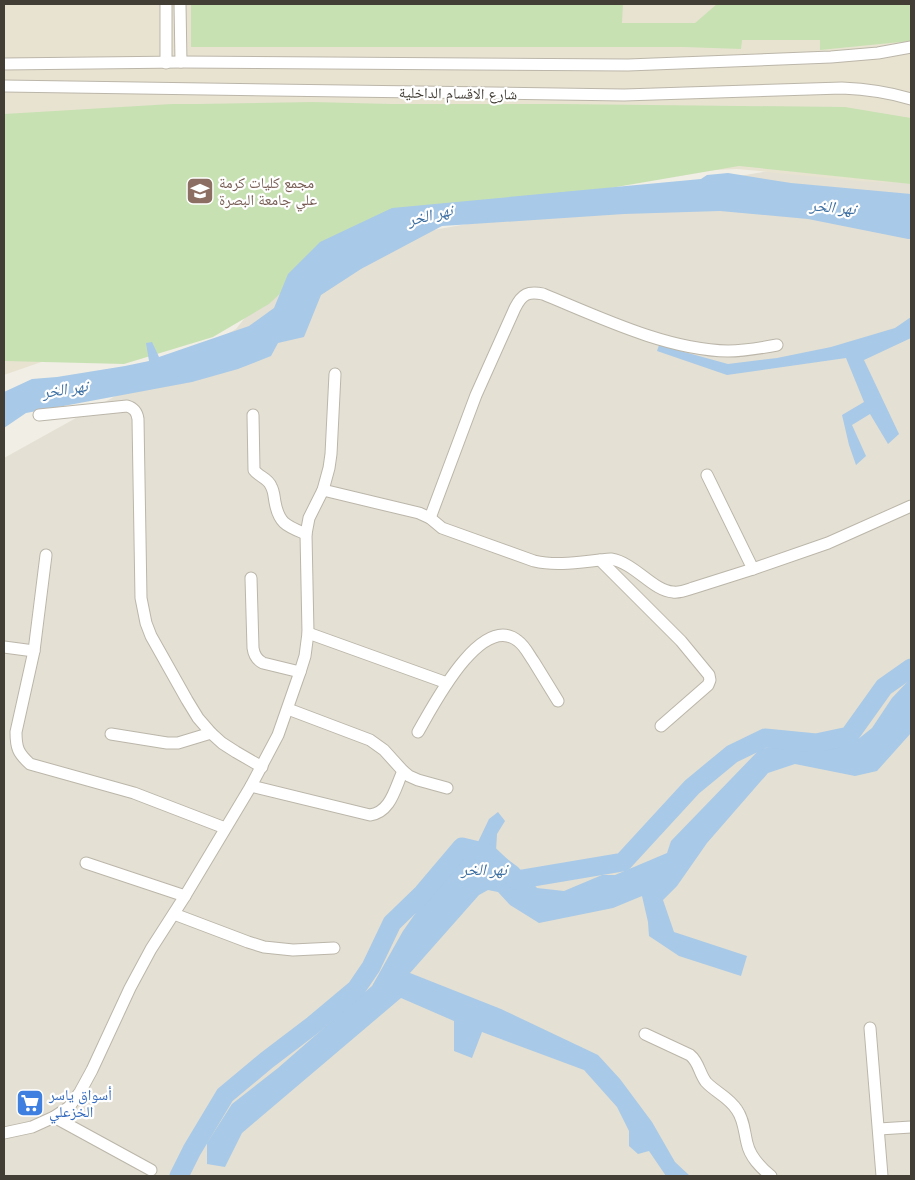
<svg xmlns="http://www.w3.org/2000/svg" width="915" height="1180" font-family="Arial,'Noto Naskh Arabic',sans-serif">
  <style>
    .residential { fill: #e4e0d4 }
    .education { fill: #e8e3d1 }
    .green { fill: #c8e1b3 }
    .water { fill: #a8c9e7 }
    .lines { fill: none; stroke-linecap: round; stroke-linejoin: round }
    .river { stroke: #a8c9e7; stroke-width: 19 }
    .minor-casing { stroke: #bbb6a9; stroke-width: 13 }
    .minor { stroke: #fff; stroke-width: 11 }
    .labels { text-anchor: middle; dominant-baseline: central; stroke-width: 4.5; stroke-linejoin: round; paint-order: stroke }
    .street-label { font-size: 15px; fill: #423e36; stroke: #fff }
    .education-label { font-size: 15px; fill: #785e54; stroke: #fff; text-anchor: start }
    .shop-label { font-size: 15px; fill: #366cbe; stroke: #fff; text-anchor: start }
    .water-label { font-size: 16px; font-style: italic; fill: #3c6fa2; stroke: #fff }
  </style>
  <rect width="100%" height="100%" fill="#f1eee6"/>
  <path class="residential" d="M 911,146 L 911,1176 L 4,1176 L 4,458 L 236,329 L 296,254 Z"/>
  <path class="education" d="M 4,4 L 911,4 L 911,183 L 872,182 L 737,169 L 573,177 L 4,375 Z"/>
  <g class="green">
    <path d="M 191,4 L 623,4 L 622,23 L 695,23 L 717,4 L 911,4 L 911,41 L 820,50 L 820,40 L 742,40 L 741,49 L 683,47 L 191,47 Z"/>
    <path d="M 313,102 L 392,104 L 563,104 L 845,107 L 911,118 L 911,184 L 739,166 L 346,233 L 269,304 L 213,337 L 124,364 L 4,361 L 4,114 L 171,104 L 196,104 Z"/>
  </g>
  <g class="water">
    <path d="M 728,173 L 791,183 L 911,194 L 911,239 L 908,239 L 808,219 L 720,211 L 624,214 L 442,226 L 361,269 L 321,295 L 304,337 L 278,343 L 271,356 L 238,369 L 192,382 L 26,413 L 4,428 L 4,392 L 32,379 L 57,377 L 125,366 L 149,361 L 146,343 L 152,342 L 159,357 L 249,326 L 274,308 L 288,274 L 320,242 L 392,208 L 701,179 L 707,175 Z"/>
    <path d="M 911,317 L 911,338 L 864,360 L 899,434 L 888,444 L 870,414 L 852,425 L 866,456 L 856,465 L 849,445 L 842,415 L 864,402 L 846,358 L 727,375 L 657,351 L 659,345 L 728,364 L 777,358 L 831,347 L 895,328 Z"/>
    <path d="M 911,678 L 911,733 L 877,771 L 855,776 L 795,764 L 768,773 L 707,843 L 677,886 L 663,900 L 674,932 L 747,956 L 741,976 L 679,956 L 649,936 L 648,922 L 642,896 L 613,908 L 539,923 L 510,905 L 498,892 L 488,890 L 479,895 L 410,973 L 501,1009 L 598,1055 L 620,1079 L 652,1122 L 675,1162 L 690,1176 L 666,1176 L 649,1151 L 638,1154 L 629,1146 L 629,1131 L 617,1107 L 584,1070 L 482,1032 L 472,1058 L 454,1051 L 454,1021 L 401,998 L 242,1133 L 225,1167 L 207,1164 L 207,1143 L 232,1104 L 278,1068 L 372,986 L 403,931 L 422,904 L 478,842 L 489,819 L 498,812 L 505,821 L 497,834 L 496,851 L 518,867 L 537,888 L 564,891 L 602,875 L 615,875 L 667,853 L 671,841 L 760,749 L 784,745 L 852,744 L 872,728 L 892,698 Z"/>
  </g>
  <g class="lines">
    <path class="river" d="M 179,1176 L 192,1150 L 225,1095 L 267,1060 L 313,1025 L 356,989 L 371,967 L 392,923 L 423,893 L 462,847 L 487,853 L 516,880 L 623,862 L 692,787 L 732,754 L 765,738 L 816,743 L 849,736 L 884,687 L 911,668"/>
    <g class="minor-casing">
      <g id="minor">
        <path d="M 166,4 L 166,63"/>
        <path d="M 180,4 L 181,62"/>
        <path d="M 4,64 L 182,62 L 628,65 L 831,57 L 878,53 L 911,47"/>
        <path d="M 4,86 L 624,95 L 842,88 C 866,89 888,92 911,99"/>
        <path d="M 39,415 L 127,406 C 134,408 137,412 138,419 L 141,598 L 146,623 L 151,636 L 187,700 L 198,718 L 211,733 L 222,743 L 236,752 L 262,767"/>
        <path d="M 253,415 L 254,470 C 259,477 268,478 271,486 C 274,491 274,497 275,502 C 279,524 287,526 306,534"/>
        <path d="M 707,475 L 753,569"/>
        <path d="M 323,490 L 419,513 L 430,518 L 442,528 L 534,561 C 559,567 585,561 611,559 C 635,563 653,591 673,592 C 680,593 687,590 693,588 L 753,569 L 828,543 L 911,506"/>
        <path d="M 430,518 L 476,395 L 515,308 C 522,294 528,291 543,294 C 599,317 667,350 728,351 C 744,351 761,348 777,345"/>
        <path d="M 46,555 L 34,651 L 16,732 C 16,748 18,753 30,764 L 134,793 L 225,828"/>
        <path d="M 600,560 L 681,641 L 709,675 L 710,680 L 708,685 L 661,726"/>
        <path d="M 251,578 L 253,648 C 254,655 257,660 263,663 L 300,672"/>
        <path d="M 308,633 L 447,683"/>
        <path d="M 4,647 L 34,651"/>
        <path d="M 288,709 L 370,740 L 384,750 L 403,771 L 409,776 L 418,780 L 447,788"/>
        <path d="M 418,732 C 432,708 481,611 518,641 C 525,646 529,655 534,662 C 542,675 550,688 558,701"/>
        <path d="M 111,734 L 167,743 L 178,743 L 211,733"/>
        <path d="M 251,786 L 370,815 C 391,812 395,788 403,771"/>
        <path d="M 86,863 L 185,896"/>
        <path d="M 174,914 L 248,942 L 264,947 L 293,950 L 334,948"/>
        <path d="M 870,1028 L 882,1176"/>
        <path d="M 645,1034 L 690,1055 C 699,1062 699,1073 706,1082 C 715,1092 729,1097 737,1110 C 744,1120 744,1131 747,1143 C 750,1157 760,1167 771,1176"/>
        <path d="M 54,1117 L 151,1170"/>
        <path d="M 879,1129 L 911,1127"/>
        <path d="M 4,1133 L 32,1127 L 54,1117 L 69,1107 L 80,1092 L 92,1070 L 130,988 L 151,949 L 185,896 L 251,786 L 278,735 L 300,672 L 305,656 L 308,633 L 306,534 L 309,518 L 323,490 L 329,468 L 331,454 L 335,374"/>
      </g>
    </g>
    <use href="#minor" class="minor"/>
  </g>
  <defs>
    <g id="university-square" transform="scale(1.4375)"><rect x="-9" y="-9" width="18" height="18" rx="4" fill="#8d6e63" stroke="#fff"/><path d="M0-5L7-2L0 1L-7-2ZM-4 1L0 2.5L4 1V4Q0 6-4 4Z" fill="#fff"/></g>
    <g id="supermarket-square" transform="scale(1.4375)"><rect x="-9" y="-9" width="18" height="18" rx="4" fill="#3f7fe0" stroke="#fff"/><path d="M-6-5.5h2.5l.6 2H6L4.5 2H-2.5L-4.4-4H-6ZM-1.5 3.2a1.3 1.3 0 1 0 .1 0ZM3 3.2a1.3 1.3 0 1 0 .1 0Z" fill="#fff"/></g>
  </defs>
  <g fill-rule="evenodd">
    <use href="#university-square" x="200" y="191"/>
    <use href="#supermarket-square" x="30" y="1103"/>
  </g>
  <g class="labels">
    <g class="street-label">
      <text transform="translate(458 93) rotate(1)">شارع الاقسام الداخلية</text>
    </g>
    <g class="education-label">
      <text x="219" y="182">مجمع كليات كرمة<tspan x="219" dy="17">علي جامعة البصرة</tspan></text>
    </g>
    <g class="shop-label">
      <text x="49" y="1094">أسواق ياسر<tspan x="49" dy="17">الخزعلي</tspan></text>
    </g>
    <g class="water-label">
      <text transform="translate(833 207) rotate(5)">نهر الخر</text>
      <text transform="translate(430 215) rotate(-14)">نهر الخر</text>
      <text transform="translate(65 389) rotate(-9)">نهر الخر</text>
      <text x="484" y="869">نهر الخر</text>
    </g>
  </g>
  <rect width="915" height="1180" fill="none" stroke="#423e36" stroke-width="10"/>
</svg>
